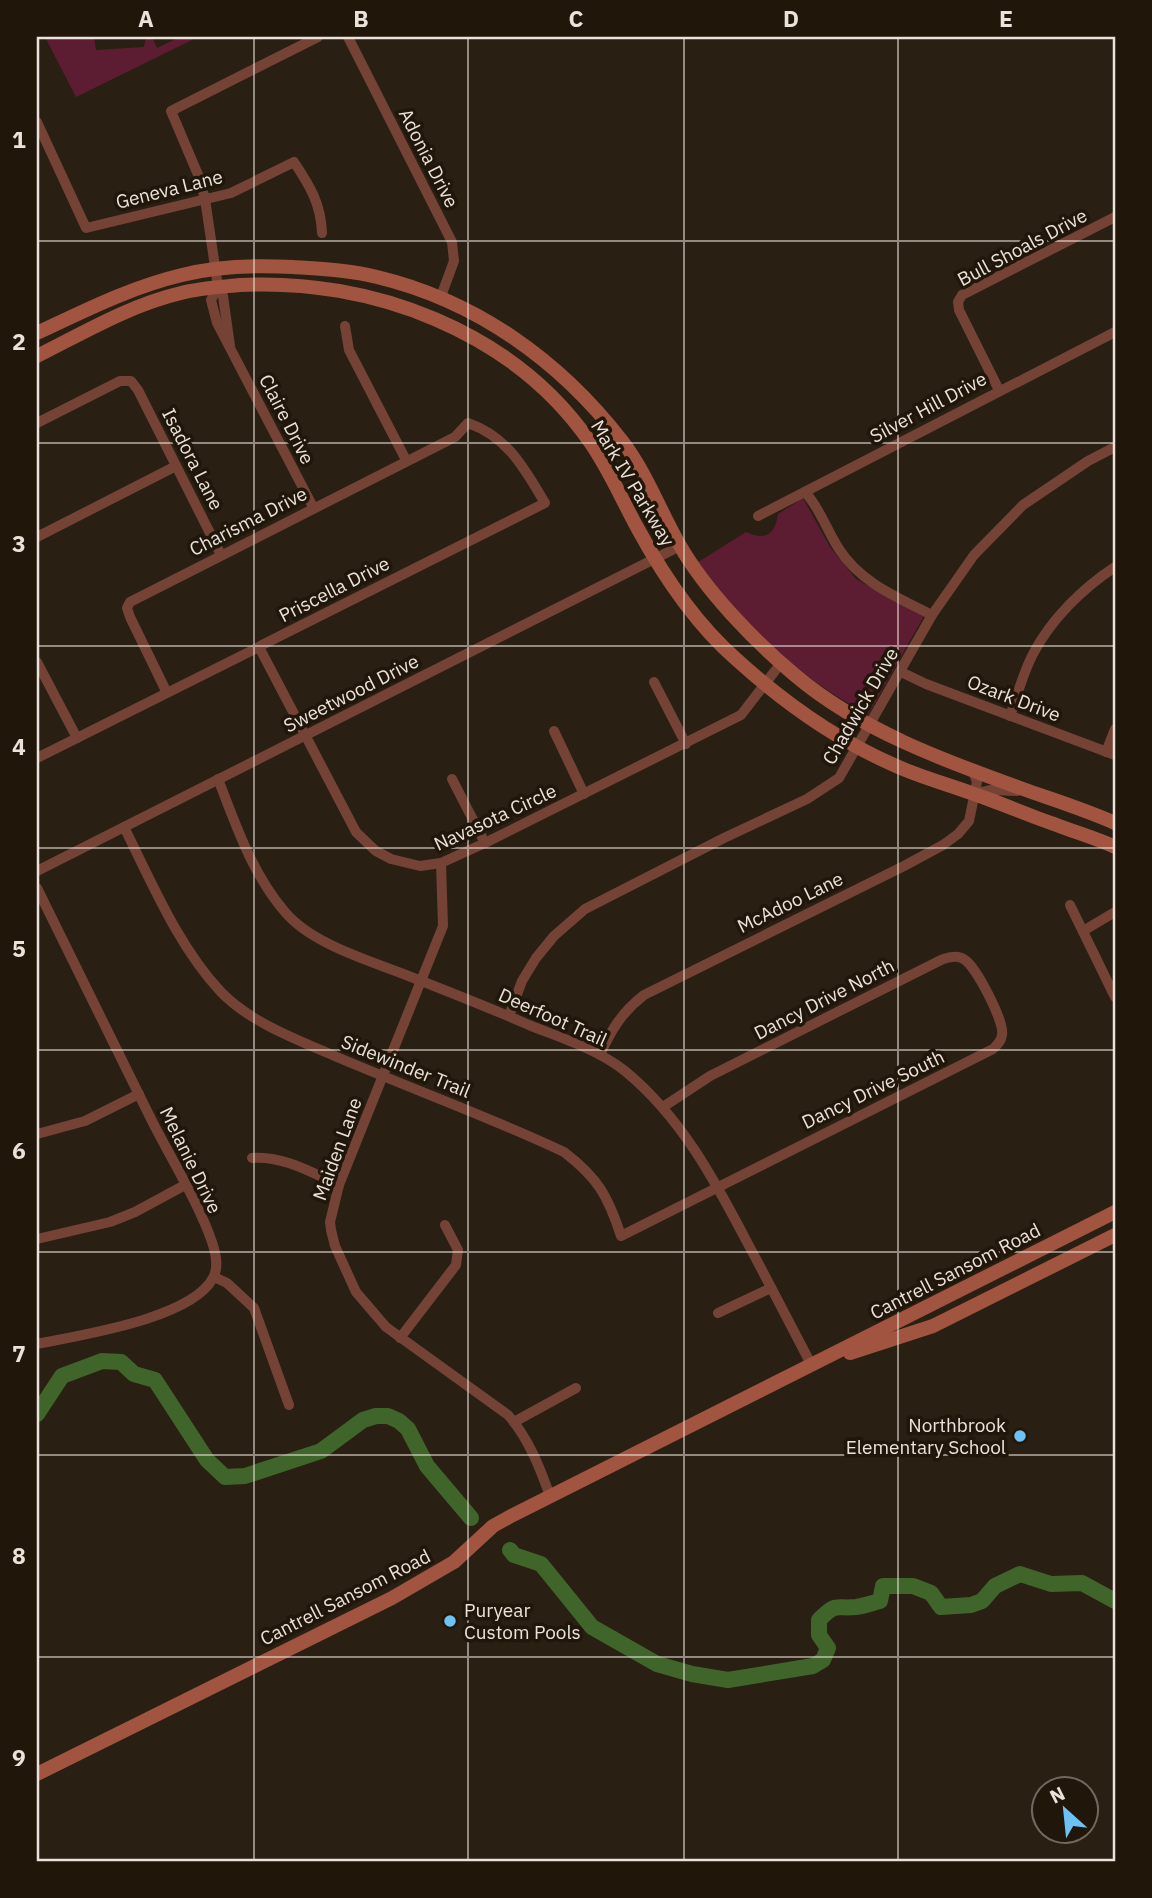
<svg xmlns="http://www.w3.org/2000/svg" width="1152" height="1898" font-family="'IBM Plex Sans',sans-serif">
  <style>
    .green { fill: #5c1d33 }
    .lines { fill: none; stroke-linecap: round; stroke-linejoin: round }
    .river { stroke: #3f652a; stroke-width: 16 }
    .minor { stroke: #744336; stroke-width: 10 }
    .secondary { stroke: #a1543f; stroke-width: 14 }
    .grid { fill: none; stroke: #ebe3db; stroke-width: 2; stroke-opacity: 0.55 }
    .poi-dot { fill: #6ec2f3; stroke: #20160a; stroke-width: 2.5 }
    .labels { text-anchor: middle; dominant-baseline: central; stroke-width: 7; stroke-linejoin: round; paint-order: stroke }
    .street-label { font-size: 19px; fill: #ebe3db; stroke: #20160a }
    .poi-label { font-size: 19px; fill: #ebe3db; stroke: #20160a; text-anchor: end }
    .neatline { fill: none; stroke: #ebe3db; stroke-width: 2.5 }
    .grid-label { font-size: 23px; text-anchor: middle; font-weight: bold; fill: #ebe3db }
  </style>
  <rect width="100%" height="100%" fill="#2a1f13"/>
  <g class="green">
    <path d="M 45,37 L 94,37 L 96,50 L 144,47 L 146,37 L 152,37 L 157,48 L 180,37 L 198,37 L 76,97 Z"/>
    <path d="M 803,498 L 830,547 L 856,579 L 924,616 L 868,715 C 851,704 833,695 817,683 C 770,651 732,607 698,562 L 746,532 C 765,541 775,535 778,514 Z"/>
  </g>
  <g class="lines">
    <g class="river">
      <path d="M 37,1414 L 62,1376 L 102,1361 L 121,1362 L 134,1374 L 155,1380 L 207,1460 L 225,1477 L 245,1476 L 321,1451 L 363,1420 L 376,1416 L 388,1416 L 399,1421 L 408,1429 L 427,1466 L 471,1518"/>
      <path d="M 510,1550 L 514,1555 L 541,1564 L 592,1627 L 657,1664 L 692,1674 L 728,1680 L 813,1666 L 823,1660 L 828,1648 L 819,1635 L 819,1620 C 837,1602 834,1609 856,1607 C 864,1606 872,1603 880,1601 L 883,1586 L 913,1586 L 931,1593 L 941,1607 L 971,1605 L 982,1601 L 995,1586 L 1020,1574 L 1051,1584 L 1082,1583 L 1115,1601"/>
    </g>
    <g class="minor">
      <path d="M 348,37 L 452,242 L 454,261 L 440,299"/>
      <path d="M 37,122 L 86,228 L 231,193 L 294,162 C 310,186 321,204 322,233"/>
      <path d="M 218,287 L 211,300 L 217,323 L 313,507"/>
      <path d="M 345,326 L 349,350 L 406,460"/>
      <path d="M 230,346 L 223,296 L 218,287 L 205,199 L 199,177 L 171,111 L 318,37"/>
      <path d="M 999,390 L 959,310 L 958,302 L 962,295 L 1115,217"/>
      <path d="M 37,423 L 120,381 L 131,381 L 138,390 L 221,555"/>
      <path d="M 805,492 C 820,508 827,531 839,549 C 861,583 897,597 932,615"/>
      <path d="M 758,516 L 1115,332"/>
      <path d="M 37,537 L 176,466"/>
      <path d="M 259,647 L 356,832 L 376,851 L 391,859 L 420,866 L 441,863 L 485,843 L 741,715 L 781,663"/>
      <path d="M 37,662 L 77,738"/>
      <path d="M 901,672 L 926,684 L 1115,755"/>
      <path d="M 654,682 L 686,744"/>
      <path d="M 1010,716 C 1017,696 1023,673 1033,654 C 1051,619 1083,588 1115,567"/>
      <path d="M 554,731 L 584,794"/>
      <path d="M 1106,752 L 1115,729"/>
      <path d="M 37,758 L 259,647 L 262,645 L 545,503 C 524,468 508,437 468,423 L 455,437 L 130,602 L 127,608 L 130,617 L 167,693"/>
      <path d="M 218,779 C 236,825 252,874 285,912 C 312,944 368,960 406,975 C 447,991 488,1007 529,1025 C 561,1038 597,1049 625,1071 C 681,1117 714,1179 747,1242 C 769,1283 790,1324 811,1364"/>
      <path d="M 452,779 L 485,843"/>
      <path d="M 973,794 L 990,790 L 1017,791"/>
      <path d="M 124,827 C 152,883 178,946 221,992 C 251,1023 298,1040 337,1057 C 412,1089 490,1117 564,1152 C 598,1178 608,1196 621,1236 L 993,1049 C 997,1045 1001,1042 1002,1035 C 1005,1022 976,967 965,960 C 958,955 951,957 943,959 L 710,1076 L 663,1107"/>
      <path d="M 441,863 L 443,926 L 339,1185 L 330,1222 L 331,1230 L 335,1246 L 356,1292 L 386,1327 L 508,1415 C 528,1437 540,1468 550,1496"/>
      <path d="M 37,871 L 680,546"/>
      <path d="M 37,888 C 76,966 114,1045 153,1123 C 172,1160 199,1204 212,1242 C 216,1254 219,1267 213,1278 C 191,1319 80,1335 37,1344"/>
      <path d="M 1070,905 L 1115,997"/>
      <path d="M 1083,931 L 1115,912"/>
      <path d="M 509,1016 L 522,981 L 536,958 L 554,936 L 585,909 L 724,838 L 807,799 L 839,778 L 932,615 L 974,555 L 1023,505 L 1088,461 L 1115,447"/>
      <path d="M 600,1055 C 611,1030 622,1012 644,995 L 904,866 L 943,845 L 958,834 L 969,821 L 977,782 L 973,771"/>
      <path d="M 37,1134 L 85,1121 L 139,1094"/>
      <path d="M 252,1158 C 282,1155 313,1173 339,1185"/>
      <path d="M 37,1239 L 110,1222 L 135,1212 L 185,1185"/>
      <path d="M 214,1277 L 227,1283 L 254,1308 L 289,1405"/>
      <path d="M 718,1313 L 771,1288"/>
      <path d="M 400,1338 L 456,1265 L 458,1250 L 445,1225"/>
      <path d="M 514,1422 L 576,1388"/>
    </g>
    <g class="secondary">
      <path d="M 37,333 C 84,311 131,287 182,275 C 217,266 257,265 293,267 C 321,269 349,270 377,277 C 477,301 560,361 622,441 C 646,472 660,511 679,544 C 705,590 755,642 796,676 C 860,730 945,761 1023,789 C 1054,800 1086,810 1115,823"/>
      <path d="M 37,356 C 83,333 130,305 181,293 C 200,288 220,287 240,285 C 371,278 513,331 590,442 C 609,469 622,500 638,529 C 663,575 696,624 736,659 C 782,701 837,740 894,765 C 920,777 947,784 974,794 C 1001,803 1027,815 1054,824 C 1074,832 1096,838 1115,847"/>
      <path d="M 850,1353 L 933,1326 L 1115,1235"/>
      <path d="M 37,1774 L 392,1598 L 454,1562 L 493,1526 L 511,1516 L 1115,1212"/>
    </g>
  </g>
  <path class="grid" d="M 254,37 L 254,1861M 468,37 L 468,1861M 684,37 L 684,1861M 898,37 L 898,1861M 37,241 L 1115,241M 37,443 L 1115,443M 37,646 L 1115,646M 37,848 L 1115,848M 37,1050 L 1115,1050M 37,1252 L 1115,1252M 37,1455 L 1115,1455M 37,1657 L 1115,1657"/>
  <g class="poi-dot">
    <circle cx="1020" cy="1436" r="7"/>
    <circle cx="450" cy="1621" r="7"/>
  </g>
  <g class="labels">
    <g class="street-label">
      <text transform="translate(429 158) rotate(63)">Adonia Drive</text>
      <text transform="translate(169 189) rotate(-14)">Geneva Lane</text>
      <text transform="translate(1022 247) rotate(-28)">Bull Shoals Drive</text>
      <text transform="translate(928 407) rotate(-28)">Silver Hill Drive</text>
      <text transform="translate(287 419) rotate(63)">Claire Drive</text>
      <text transform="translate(193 459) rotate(63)">Isadora Lane</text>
      <text transform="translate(633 483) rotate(59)">Mark IV Parkway</text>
      <text transform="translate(248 521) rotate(-27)">Charisma Drive</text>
      <text transform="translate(334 589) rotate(-27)">Priscella Drive</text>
      <text transform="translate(351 693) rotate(-27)">Sweetwood Drive</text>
      <text transform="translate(1014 698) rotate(21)">Ozark Drive</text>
      <text transform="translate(860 706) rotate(-60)">Chadwick Drive</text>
      <text transform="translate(495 817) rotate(-25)">Navasota Circle</text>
      <text transform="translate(790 902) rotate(-26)">McAdoo Lane</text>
      <text transform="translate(824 999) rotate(-27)">Dancy Drive North</text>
      <text transform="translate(553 1017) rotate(24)">Deerfoot Trail</text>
      <text transform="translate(406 1066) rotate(22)">Sidewinder Trail</text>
      <text transform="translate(873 1089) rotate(-26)">Dancy Drive South</text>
      <text transform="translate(337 1149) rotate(-70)">Maiden Lane</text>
      <text transform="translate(191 1160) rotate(64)">Melanie Drive</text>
      <text transform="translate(955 1271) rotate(-27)">Cantrell Sansom Road</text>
      <text transform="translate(345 1597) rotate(-27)">Cantrell Sansom Road</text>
    </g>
    <g class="poi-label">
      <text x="1006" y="1425">Northbrook<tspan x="1006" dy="22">Elementary School</tspan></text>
      <text x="464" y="1610" text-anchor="start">Puryear<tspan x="464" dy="22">Custom Pools</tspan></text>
    </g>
  </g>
  <rect width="1152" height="1898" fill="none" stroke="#20160a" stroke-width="77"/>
  <g transform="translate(1065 1810) rotate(333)"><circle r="33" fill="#20160a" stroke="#71685e" stroke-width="2"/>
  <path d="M0-5L12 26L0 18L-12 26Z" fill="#6ec2f3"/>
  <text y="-10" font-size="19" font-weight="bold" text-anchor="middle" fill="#ebe3db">N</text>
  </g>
  <rect x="38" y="38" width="1076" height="1822" class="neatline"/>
  <g class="grid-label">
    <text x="146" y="27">A</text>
    <text x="361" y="27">B</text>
    <text x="576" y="27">C</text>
    <text x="791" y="27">D</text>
    <text x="1006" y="27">E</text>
    <text x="19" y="148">1</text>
    <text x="19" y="350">2</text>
    <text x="19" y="552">3</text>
    <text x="19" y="755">4</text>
    <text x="19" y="957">5</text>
    <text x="19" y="1159">6</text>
    <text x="19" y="1362">7</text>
    <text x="19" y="1564">8</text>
    <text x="19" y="1766">9</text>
  </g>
</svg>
